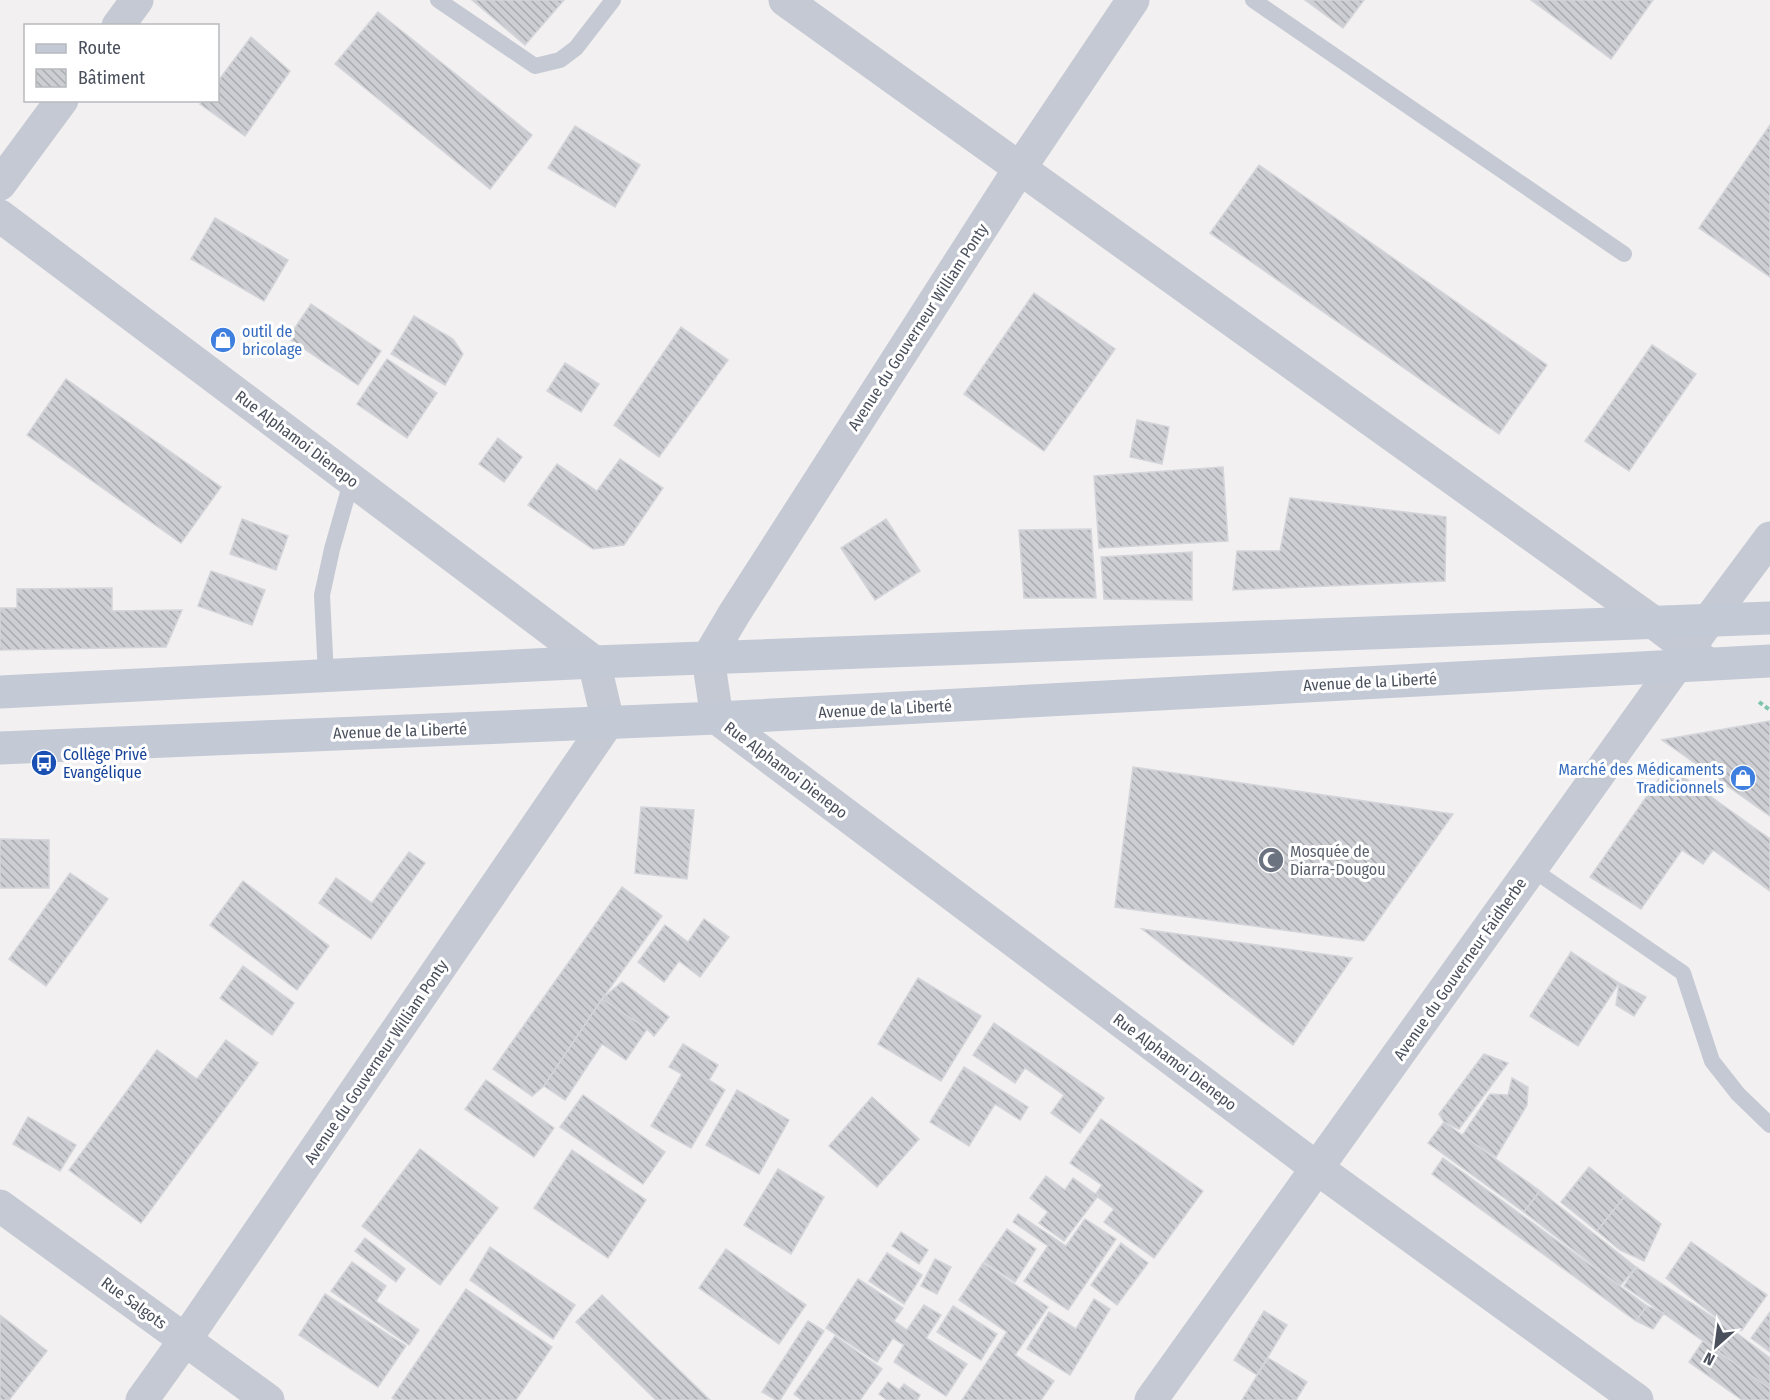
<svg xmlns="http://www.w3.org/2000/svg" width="1770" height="1400" font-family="'Fira Sans Condensed',sans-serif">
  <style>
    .building { fill: url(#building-back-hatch); stroke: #d4d5da; stroke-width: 1.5 }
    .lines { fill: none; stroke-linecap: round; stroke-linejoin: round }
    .path { stroke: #7fc4af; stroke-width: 4; stroke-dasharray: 4.5 3; stroke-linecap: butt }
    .lane { stroke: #c5c9d3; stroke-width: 16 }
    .street { stroke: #c5c9d3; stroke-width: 33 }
    .secondary { stroke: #c4c9d6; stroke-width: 33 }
    .labels { text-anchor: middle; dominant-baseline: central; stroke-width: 6; stroke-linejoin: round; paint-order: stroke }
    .street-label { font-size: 16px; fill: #494f5b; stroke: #fff }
    .shop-label { font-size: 16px; fill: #366cbe; stroke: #fff; text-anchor: start }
    .transit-label { font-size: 16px; fill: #164399; stroke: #fff; text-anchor: start }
    .worship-label { font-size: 16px; fill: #5b616d; stroke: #fff; text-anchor: start }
  </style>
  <defs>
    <pattern id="building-back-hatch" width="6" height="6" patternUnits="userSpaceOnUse" patternTransform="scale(1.5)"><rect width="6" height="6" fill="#cdced3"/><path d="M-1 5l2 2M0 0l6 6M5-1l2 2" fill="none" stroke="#a8aaae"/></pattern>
  </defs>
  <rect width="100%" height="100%" fill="#f2f0f0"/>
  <g class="building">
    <path d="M 472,0 L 564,0 L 525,45 Z"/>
    <path d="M 1305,0 L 1364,0 L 1343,28 Z"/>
    <path d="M 1531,0 L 1653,0 L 1611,59 Z"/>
    <path d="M 378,12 L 532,135 L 490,189 L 335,64 Z"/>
    <path d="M 251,37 L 290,71 L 245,136 L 200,104 L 203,100 L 218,100 L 218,81 Z"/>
    <path d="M 1770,125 L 1770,277 L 1699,228 Z"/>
    <path d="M 575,126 L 640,165 L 615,207 L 548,168 Z"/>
    <path d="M 1259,165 L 1547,365 L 1499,434 L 1210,233 Z"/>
    <path d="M 215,218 L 288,260 L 264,301 L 191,259 Z"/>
    <path d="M 1034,293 L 1115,349 L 1044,451 L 964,394 Z"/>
    <path d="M 311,304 L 381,351 L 358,385 L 288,338 Z"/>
    <path d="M 414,316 L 453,339 L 463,354 L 445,385 L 391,354 Z"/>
    <path d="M 681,327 L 728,360 L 659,457 L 614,425 Z"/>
    <path d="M 1652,345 L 1696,374 L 1629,471 L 1585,441 Z"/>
    <path d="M 387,359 L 437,393 L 407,438 L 357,404 Z"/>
    <path d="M 565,363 L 599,384 L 581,412 L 547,391 Z"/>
    <path d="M 66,379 L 221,487 L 181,543 L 27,435 Z"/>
    <path d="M 1137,420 L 1169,427 L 1162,464 L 1130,457 Z"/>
    <path d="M 498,438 L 522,457 L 504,482 L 479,464 Z"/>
    <path d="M 620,459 L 663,488 L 624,545 L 593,549 L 528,505 L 557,464 L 597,491 Z"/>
    <path d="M 1223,467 L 1228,541 L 1099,548 L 1094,476 Z"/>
    <path d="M 1290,498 L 1446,517 L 1445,581 L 1233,590 L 1237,551 L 1280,551 Z"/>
    <path d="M 242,519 L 288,536 L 276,570 L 230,554 Z"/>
    <path d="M 886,519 L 920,571 L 875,600 L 841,548 Z"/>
    <path d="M 1091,529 L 1096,598 L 1024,598 L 1019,530 Z"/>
    <path d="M 1192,552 L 1192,600 L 1104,599 L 1101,557 Z"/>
    <path d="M 211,571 L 265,590 L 252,625 L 198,606 Z"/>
    <path d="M 112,588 L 112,611 L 182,610 L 166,647 L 0,650 L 0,608 L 17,608 L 17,589 Z"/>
    <path d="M 1770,721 L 1770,816 L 1662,740 Z"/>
    <path d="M 1668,766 L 1770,839 L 1770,891 L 1713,850 L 1703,864 L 1682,850 L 1641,909 L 1590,877 Z"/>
    <path d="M 1133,767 L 1453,814 L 1364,941 L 1115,907 Z"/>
    <path d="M 641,807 L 694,810 L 687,879 L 635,873 Z"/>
    <path d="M 0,839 L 49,840 L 49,888 L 0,888 Z"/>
    <path d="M 409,852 L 425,863 L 371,939 L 319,903 L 336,878 L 372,903 Z"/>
    <path d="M 70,873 L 108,899 L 46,986 L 9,959 Z"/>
    <path d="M 243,881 L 329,946 L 297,990 L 210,925 Z"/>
    <path d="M 622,887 L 662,916 L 602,999 L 544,1086 L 532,1096 L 493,1069 Z"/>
    <path d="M 704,919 L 729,937 L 700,977 L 679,961 L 664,982 L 638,962 L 665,925 L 688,942 Z"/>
    <path d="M 1142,929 L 1352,958 L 1293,1045 Z"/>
    <path d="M 1571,952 L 1619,983 L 1578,1046 L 1530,1016 Z"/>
    <path d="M 243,966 L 294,1003 L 272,1035 L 220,998 Z"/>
    <path d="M 918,978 L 981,1016 L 941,1081 L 878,1044 Z"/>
    <path d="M 622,982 L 669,1017 L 654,1036 L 647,1029 L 602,999 Z"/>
    <path d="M 1619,983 L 1646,997 L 1634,1016 L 1616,1005 Z"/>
    <path d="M 602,999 L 647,1029 L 626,1060 L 602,1044 L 565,1100 L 544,1086 Z"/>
    <path d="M 994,1023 L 1104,1098 L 1080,1133 L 1051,1113 L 1064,1095 L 1025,1068 L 1015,1083 L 973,1055 Z"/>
    <path d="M 226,1040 L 258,1063 L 141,1223 L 69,1170 L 157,1050 L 197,1079 Z"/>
    <path d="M 683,1044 L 718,1065 L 709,1080 L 725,1090 L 691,1148 L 651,1126 L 682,1074 L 669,1067 Z"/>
    <path d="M 1484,1054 L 1508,1063 L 1459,1129 L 1444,1122 L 1439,1114 Z"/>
    <path d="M 964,1067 L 1028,1107 L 1020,1120 L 995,1104 L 969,1146 L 930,1122 Z"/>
    <path d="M 1512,1078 L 1528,1087 L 1527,1105 L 1496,1157 L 1462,1136 L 1490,1094 L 1508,1095 Z"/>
    <path d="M 486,1080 L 554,1128 L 534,1157 L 465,1109 Z"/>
    <path d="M 737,1090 L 789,1120 L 759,1174 L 706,1145 Z"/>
    <path d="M 583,1095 L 665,1152 L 643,1184 L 560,1127 Z"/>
    <path d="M 872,1097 L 919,1139 L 877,1187 L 829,1146 Z"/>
    <path d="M 28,1117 L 76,1145 L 60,1171 L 13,1144 Z"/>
    <path d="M 1101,1119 L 1203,1191 L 1154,1258 L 1104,1222 L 1114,1209 L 1095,1195 L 1102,1185 L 1070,1163 Z"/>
    <path d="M 1444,1122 L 1540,1191 L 1524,1212 L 1428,1143 Z"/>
    <path d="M 420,1149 L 498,1208 L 440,1285 L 362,1226 Z"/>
    <path d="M 572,1150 L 646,1200 L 608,1258 L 534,1208 Z"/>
    <path d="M 1443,1158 L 1647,1306 L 1636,1321 L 1432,1174 Z"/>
    <path d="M 1589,1167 L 1625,1196 L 1597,1231 L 1561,1202 Z"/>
    <path d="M 778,1169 L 824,1197 L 791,1254 L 744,1225 Z"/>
    <path d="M 1046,1176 L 1065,1190 L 1073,1178 L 1098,1196 L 1064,1241 L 1039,1223 L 1048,1212 L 1030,1198 Z"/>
    <path d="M 1540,1191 L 1636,1267 L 1620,1286 L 1524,1212 Z"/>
    <path d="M 1625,1196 L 1661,1224 L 1644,1261 L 1620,1250 L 1597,1231 Z"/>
    <path d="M 1018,1214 L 1066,1246 L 1085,1219 L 1116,1239 L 1068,1310 L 1024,1281 L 1048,1246 L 1013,1222 Z"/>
    <path d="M 1007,1229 L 1036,1249 L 1015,1282 L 984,1262 Z"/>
    <path d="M 901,1232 L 928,1250 L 919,1264 L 892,1246 Z"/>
    <path d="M 365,1238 L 405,1269 L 396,1282 L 355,1251 Z"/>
    <path d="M 1691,1242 L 1767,1295 L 1742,1330 L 1734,1331 L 1666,1278 Z"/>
    <path d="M 1121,1243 L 1148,1263 L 1117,1305 L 1091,1285 Z"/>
    <path d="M 490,1247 L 575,1305 L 553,1339 L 470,1280 Z"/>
    <path d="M 726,1249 L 806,1305 L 779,1344 L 699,1288 Z"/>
    <path d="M 887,1253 L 922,1275 L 904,1304 L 869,1281 Z"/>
    <path d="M 935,1259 L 951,1267 L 937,1294 L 921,1286 Z"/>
    <path d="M 352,1262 L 386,1286 L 376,1301 L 419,1330 L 409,1345 L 331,1291 Z"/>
    <path d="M 983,1263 L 1048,1307 L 1015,1355 L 1054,1381 L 1041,1400 L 962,1400 L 1007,1332 L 959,1300 Z"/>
    <path d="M 1636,1267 L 1734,1331 L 1719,1352 L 1624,1286 Z"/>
    <path d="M 858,1279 L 903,1308 L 894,1321 L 907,1330 L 924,1305 L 941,1315 L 926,1338 L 967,1364 L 946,1396 L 894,1362 L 904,1345 L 893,1338 L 877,1362 L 826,1328 Z"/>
    <path d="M 466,1289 L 552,1347 L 516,1400 L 395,1400 L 392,1398 Z"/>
    <path d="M 325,1294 L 406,1346 L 378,1387 L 299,1335 Z"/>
    <path d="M 602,1295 L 710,1400 L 656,1400 L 576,1322 Z"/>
    <path d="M 1094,1299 L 1110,1309 L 1070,1375 L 1027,1349 L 1049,1312 L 1076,1329 Z"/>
    <path d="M 953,1306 L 997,1334 L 981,1360 L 937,1332 Z"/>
    <path d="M 1647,1306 L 1664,1313 L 1653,1329 L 1636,1321 Z"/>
    <path d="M 1264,1311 L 1287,1325 L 1257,1375 L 1234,1360 Z"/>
    <path d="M 1770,1312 L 1770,1352 L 1751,1338 Z"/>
    <path d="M 0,1315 L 47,1351 L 9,1400 L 0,1400 Z"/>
    <path d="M 808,1321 L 824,1331 L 780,1400 L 776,1400 L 762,1392 Z"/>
    <path d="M 1734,1331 L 1770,1358 L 1770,1390 L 1719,1352 Z"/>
    <path d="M 835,1336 L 882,1369 L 860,1400 L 802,1400 L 794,1394 Z"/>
    <path d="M 1703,1341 L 1770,1389 L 1770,1400 L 1742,1400 L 1689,1362 Z"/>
    <path d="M 1268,1358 L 1307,1382 L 1296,1400 L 1242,1400 Z"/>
    <path d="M 888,1382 L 899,1390 L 904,1384 L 920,1395 L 917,1400 L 887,1400 L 879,1394 Z"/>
  </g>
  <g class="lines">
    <path class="path" d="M 1759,702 L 1770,710"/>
    <g class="lane">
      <path d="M 438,0 L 535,66 L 560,60 L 576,48 L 613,0"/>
      <path d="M 1253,0 L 1624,254"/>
      <path d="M 326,676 L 322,595 L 332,549 L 352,479"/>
      <path d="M 1532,869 L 1683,973 L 1712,1061 L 1738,1094 L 1770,1125"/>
    </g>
    <g class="street">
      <path d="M 785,0 L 1653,622 L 1708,664"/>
      <path d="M 1133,0 L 1020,168 L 734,614 L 708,658 L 717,718 L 1318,1169 L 1637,1400"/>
      <path d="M 118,26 L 137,0"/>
      <path d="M 0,184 L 62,100"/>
      <path d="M 0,216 L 594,662 L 608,722 L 185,1340 L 142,1400"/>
      <path d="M 0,1206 L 268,1400"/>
      <path d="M 1151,1400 L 1709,620 L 1770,538"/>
    </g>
    <g class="secondary">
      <path d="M 0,692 L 594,662 L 1770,618"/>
      <path d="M 0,748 L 717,718 L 1770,661"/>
    </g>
  </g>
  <defs>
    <g id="shop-disc" transform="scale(1.35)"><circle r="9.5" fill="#3f7fe0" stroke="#fff"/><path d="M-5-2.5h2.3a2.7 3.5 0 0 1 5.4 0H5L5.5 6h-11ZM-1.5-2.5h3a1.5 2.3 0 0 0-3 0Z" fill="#fff"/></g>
    <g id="bus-disc" transform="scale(1.35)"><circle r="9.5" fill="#1a4fb4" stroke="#fff"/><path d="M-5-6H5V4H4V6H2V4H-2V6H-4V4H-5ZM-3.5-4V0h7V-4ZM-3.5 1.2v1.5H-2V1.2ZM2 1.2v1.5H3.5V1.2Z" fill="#fff"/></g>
    <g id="mosque-disc" transform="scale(1.35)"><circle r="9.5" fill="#6b7280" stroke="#fff"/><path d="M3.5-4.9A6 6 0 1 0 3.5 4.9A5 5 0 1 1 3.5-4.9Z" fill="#fff"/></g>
  </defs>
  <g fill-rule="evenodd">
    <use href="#shop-disc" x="223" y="340"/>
    <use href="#bus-disc" x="44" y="763"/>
    <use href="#shop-disc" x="1743" y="778"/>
    <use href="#mosque-disc" x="1271" y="860"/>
  </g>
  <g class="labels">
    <g class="street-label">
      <text transform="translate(918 327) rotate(-57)">Avenue du Gouverneur William Ponty</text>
      <text transform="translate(297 439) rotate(37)">Rue Alphamoi Dienepo</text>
      <text transform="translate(1370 682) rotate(-3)">Avenue de la Liberté</text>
      <text transform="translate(885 709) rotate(-3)">Avenue de la Liberté</text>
      <text transform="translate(400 731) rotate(-2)">Avenue de la Liberté</text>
      <text transform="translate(786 770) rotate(37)">Rue Alphamoi Dienepo</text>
      <text transform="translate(1460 969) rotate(-55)">Avenue du Gouverneur Faidherbe</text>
      <text transform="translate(376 1062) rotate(-56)">Avenue du Gouverneur William Ponty</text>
      <text transform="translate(1175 1062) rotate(37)">Rue Alphamoi Dienepo</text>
      <text transform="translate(134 1303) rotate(36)">Rue Salgots</text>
    </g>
    <g class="shop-label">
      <text x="242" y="331">outil de<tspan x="242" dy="18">bricolage</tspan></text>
      <text x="1724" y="769" text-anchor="end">Marché des Médicaments<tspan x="1724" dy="18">Tradicionnels</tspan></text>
    </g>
    <g class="transit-label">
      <text x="63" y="754">Collège Privé<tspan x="63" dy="18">Evangélique</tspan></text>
    </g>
    <g class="worship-label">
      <text x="1290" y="851">Mosquée de<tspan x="1290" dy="18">Diarra-Dougou</tspan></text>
    </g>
  </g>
  <rect x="24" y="24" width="195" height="78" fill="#ffffff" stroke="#b6b9bd" stroke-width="1.5"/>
  <rect x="36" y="44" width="30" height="9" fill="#c4c9d6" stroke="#b6b9bd" stroke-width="1.5"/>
  <text x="78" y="54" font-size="18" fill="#494f5b">Route</text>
  <rect x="36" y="69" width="30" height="18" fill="url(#building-back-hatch)" stroke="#b6b9bd" stroke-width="1.5"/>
  <text x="78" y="84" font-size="18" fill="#494f5b">Bâtiment</text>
  <g transform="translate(1716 1346) rotate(208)" stroke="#ffffff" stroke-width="4.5" paint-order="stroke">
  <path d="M0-4.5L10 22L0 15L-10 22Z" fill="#494f5b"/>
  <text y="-9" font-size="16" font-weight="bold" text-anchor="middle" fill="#494f5b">N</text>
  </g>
</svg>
